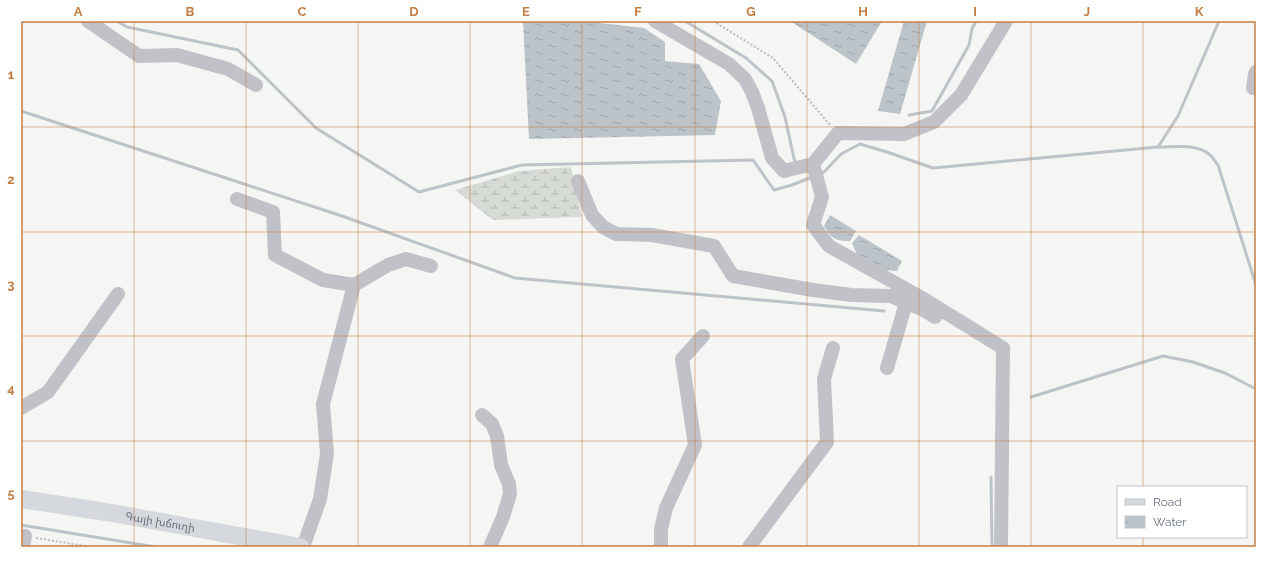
<svg xmlns="http://www.w3.org/2000/svg" width="1277" height="568" font-family="Raleway,'Noto Sans Armenian',sans-serif">
  <style>
    .wetland { fill: url(#wetland-marsh) }
    .water { fill: url(#water-ripples) }
    .lines { fill: none; stroke-linecap: round; stroke-linejoin: round }
    .stream { stroke: #bcc3c9; stroke-width: 3 }
    .path { stroke: #babcbe; stroke-width: 2; stroke-dasharray: 2 2; stroke-linecap: butt }
    .minor { stroke: #c0c2c7; stroke-width: 14 }
    .major { stroke: #d5d8dc; stroke-width: 18 }
    .grid { fill: none; stroke: #c47d42; stroke-width: 1; stroke-opacity: 0.55 }
    .labels { text-anchor: middle; dominant-baseline: central; stroke-width: 4; stroke-linejoin: round; paint-order: stroke }
    .street-label { font-size: 11px; fill: #697181; stroke: #fff }
    .neatline { fill: none; stroke: #c47d42; stroke-width: 1.5 }
    .grid-label { font-size: 13px; text-anchor: middle; font-weight: bold; fill: #c47d42 }
  </style>
  <defs>
    <pattern id="wetland-marsh" width="20" height="14" patternUnits="userSpaceOnUse"><rect width="20" height="14" fill="#d6dcd5"/><path d="M1 5h8M5 5V1M11 12h8M15 12V8" fill="none" stroke="#b2b7b2"/></pattern>
    <pattern id="water-ripples" width="26" height="14" patternUnits="userSpaceOnUse"><rect width="26" height="14" fill="#bcc3c9"/><path d="M2 4q2-2 4 0t4 0M15 11q2-2 4 0t4 0" fill="none" stroke="#9da3a9"/></pattern>
  </defs>
  <rect width="100%" height="100%" fill="#f5f6f3"/>
  <path class="wetland" d="M 571,167 L 582,217 L 493,220 L 455,190 L 519,171 Z"/>
  <g class="water">
    <path d="M 523,21 L 599,21 L 600,23 L 644,28 L 665,42 L 665,61 L 699,64 L 721,101 L 715,135 L 529,139 Z"/>
    <path d="M 790,21 L 882,21 L 856,64 Z"/>
    <path d="M 904,21 L 927,21 L 900,114 L 878,111 Z"/>
    <path d="M 830,215 L 856,231 L 850,241 C 835,241 831,238 824,226 Z"/>
    <path d="M 859,235 L 902,261 L 897,271 L 879,269 L 858,257 L 852,243 Z"/>
  </g>
  <g class="lines">
    <g class="stream">
      <path d="M 117,21 L 127,27 L 238,50 L 316,128 L 419,192 L 522,165 L 753,160 L 774,190 L 792,185 L 812,177"/>
      <path d="M 685,21 L 746,58 L 772,81 L 785,117 L 795,163"/>
      <path d="M 21,111 L 342,216 L 515,278 L 884,311"/>
      <path d="M 909,115 L 932,111 L 969,45 L 972,29 L 976,21"/>
      <path d="M 1158,147 L 1178,116 L 1219,21"/>
      <path d="M 819,175 L 824,172 L 841,154 L 860,144 L 887,152 L 933,168 L 1158,147 C 1175,147 1197,143 1210,155 C 1213,157 1215,162 1218,165 L 1256,285"/>
      <path d="M 1031,397 L 1163,356 L 1193,362 L 1225,373 L 1256,389"/>
      <path d="M 991,477 L 992,547"/>
      <path d="M 21,525 L 156,547"/>
    </g>
    <g class="path">
      <path d="M 713,21 L 773,58 L 830,125"/>
      <path d="M 36,538 L 91,547"/>
    </g>
    <g class="minor">
      <path d="M 88,21 L 139,56 L 177,55 L 228,69 L 256,85"/>
      <path d="M 655,21 L 729,64 L 745,79 L 752,92 L 758,108 L 772,158 L 784,171 L 813,164 L 838,133 L 904,134 L 934,122 L 961,95 L 1006,21"/>
      <path d="M 1253,88 L 1255,74 L 1256,72"/>
      <path d="M 813,164 L 822,197 L 813,225 L 829,246 L 922,298 L 1003,348 L 1001,547"/>
      <path d="M 578,181 L 592,215 L 603,227 L 616,234 L 652,235 L 714,246 L 733,276 L 813,290 L 851,295 L 891,296 L 906,303"/>
      <path d="M 237,199 L 273,212 L 275,255 L 323,280 L 354,285 L 388,265 L 406,259 L 431,266"/>
      <path d="M 887,368 L 906,303 L 922,309 L 935,317"/>
      <path d="M 21,408 L 48,392 L 118,294"/>
      <path d="M 482,415 L 492,424 L 497,436 L 501,465 L 509,484 L 510,494 L 503,517 L 490,547"/>
      <path d="M 23,547 L 25,536"/>
      <path d="M 303,547 L 320,499 L 327,454 L 323,404 L 354,285"/>
      <path d="M 661,547 L 661,529 L 666,508 L 695,445 L 682,359 L 703,336"/>
      <path d="M 749,547 L 827,442 L 824,379 L 833,348"/>
    </g>
    <path class="major" id="s1" d="M 21,499 L 106,512 L 300,547"/>
  </g>
  <path class="grid" d="M 134,21 L 134,547M 246,21 L 246,547M 358,21 L 358,547M 470,21 L 470,547M 582,21 L 582,547M 695,21 L 695,547M 807,21 L 807,547M 919,21 L 919,547M 1031,21 L 1031,547M 1143,21 L 1143,487M 21,127 L 1256,127M 21,232 L 1256,232M 21,336 L 1256,336M 21,441 L 1256,441M 1143,537 L 1143,547"/>
  <g class="labels">
    <g class="street-label">
      <text stroke="none"><textPath href="#s1" startOffset="141">Գայի խճուղի</textPath></text>
    </g>
  </g>
  <rect width="1277" height="568" fill="none" stroke="#ffffff" stroke-width="44"/>
  <rect x="1117" y="486" width="130" height="52" fill="#ffffff" stroke="#c3c6cd"/>
  <rect x="1125" y="499" width="20" height="6" fill="#d5d8dc" stroke="#c3c6cd"/>
  <text x="1153" y="506" font-size="12" fill="#697181">Road</text>
  <rect x="1125" y="516" width="20" height="12" fill="url(#water-ripples)" stroke="#c3c6cd"/>
  <text x="1153" y="526" font-size="12" fill="#697181">Water</text>
  <rect x="22" y="22" width="1233" height="524" class="neatline"/>
  <g class="grid-label">
    <text x="78" y="16">A</text>
    <text x="190" y="16">B</text>
    <text x="302" y="16">C</text>
    <text x="414" y="16">D</text>
    <text x="526" y="16">E</text>
    <text x="638" y="16">F</text>
    <text x="751" y="16">G</text>
    <text x="863" y="16">H</text>
    <text x="975" y="16">I</text>
    <text x="1087" y="16">J</text>
    <text x="1199" y="16">K</text>
    <text x="11" y="79">1</text>
    <text x="11" y="184">2</text>
    <text x="11" y="289">3</text>
    <text x="11" y="393">4</text>
    <text x="11" y="498">5</text>
  </g>
</svg>
